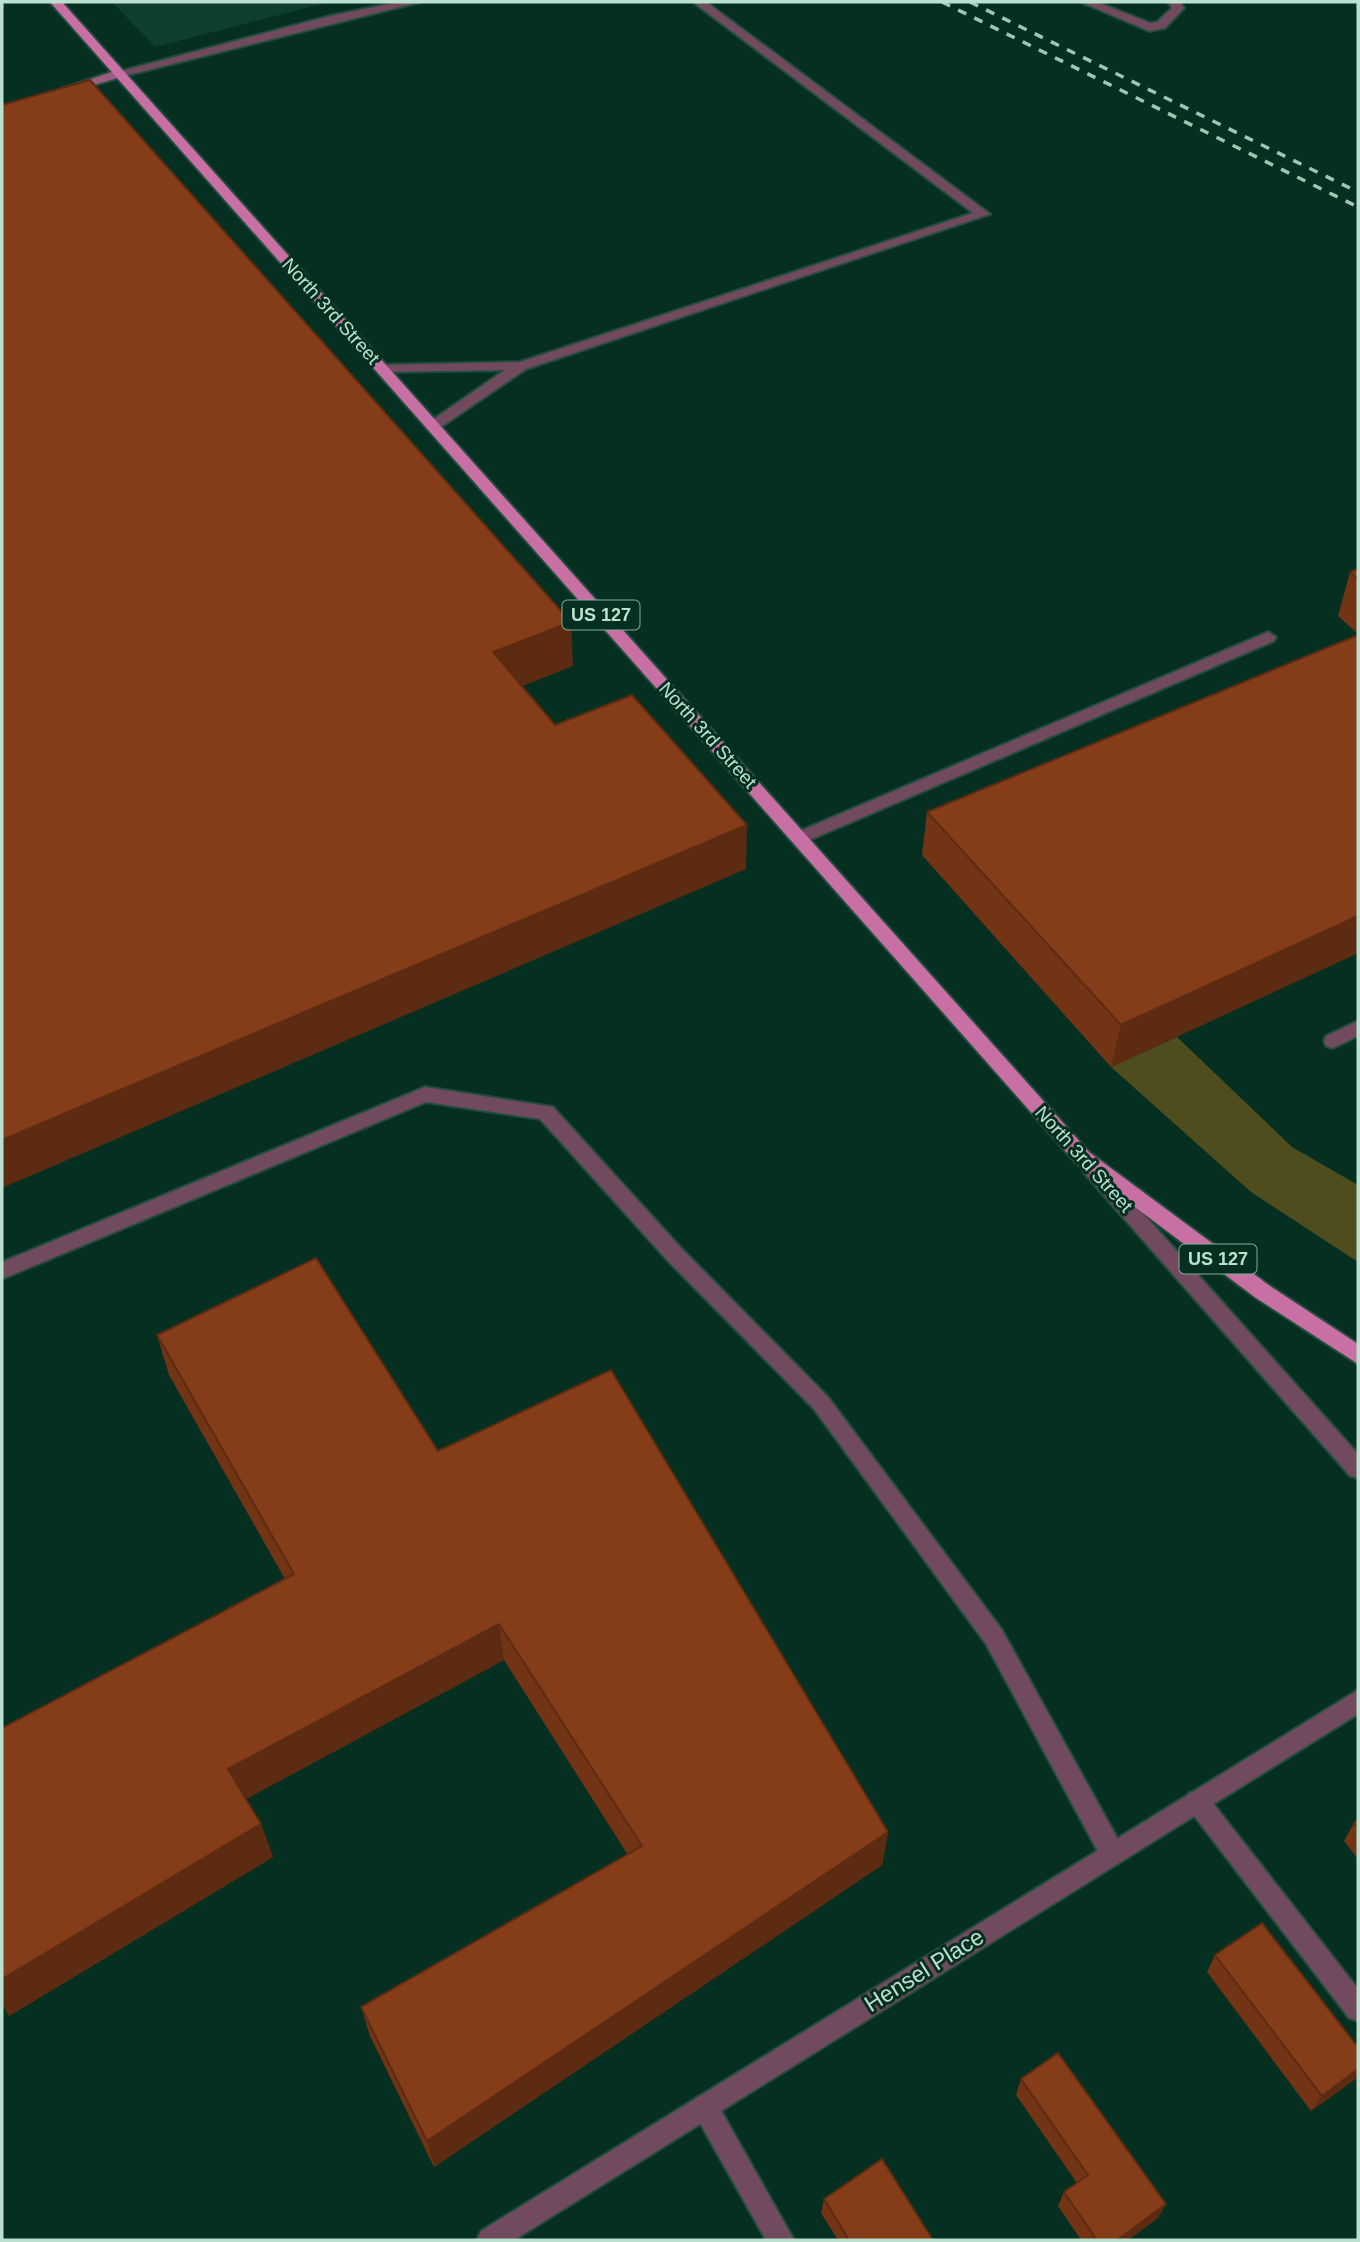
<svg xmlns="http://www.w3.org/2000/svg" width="1360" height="2242" font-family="Arial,sans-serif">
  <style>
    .built { fill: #0d3e2e }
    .green { fill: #4f4c1d }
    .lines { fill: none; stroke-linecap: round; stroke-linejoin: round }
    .service-casing { stroke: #224c3d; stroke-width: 4 }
    .minor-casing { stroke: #224c3d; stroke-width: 4 }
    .secondary-casing { stroke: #224c3d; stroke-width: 4 }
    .trunk-casing { stroke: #224c3d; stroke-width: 4 }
    .service { fill: #714a60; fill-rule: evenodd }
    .minor { fill: #714a60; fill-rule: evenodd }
    .secondary { fill: #9a5c7f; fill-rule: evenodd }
    .trunk { fill: #c870a3; fill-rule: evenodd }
    .rail { stroke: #a0c5b5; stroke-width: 3.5; stroke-dasharray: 9 9; stroke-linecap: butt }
    .wall { fill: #723415 }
    .shaded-wall { fill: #5c2b11 }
    .building { fill: #843d18; stroke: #5c2b11; stroke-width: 2 }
    .labels { text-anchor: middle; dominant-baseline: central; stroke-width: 6; stroke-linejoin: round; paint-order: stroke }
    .shield { fill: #053021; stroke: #85ab9b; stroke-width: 2 }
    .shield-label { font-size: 18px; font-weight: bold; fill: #bce0cf }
    .street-label { font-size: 19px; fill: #bce0cf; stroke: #053021 }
    .near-street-label { font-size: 23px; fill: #bce0cf; stroke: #053021 }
  </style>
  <rect width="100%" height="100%" fill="#053021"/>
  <path class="built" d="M 112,2 L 329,2 L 155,47 Z"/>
  <path class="green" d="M 1177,1037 L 1292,1147 L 1358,1185 L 1358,1262 L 1251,1192 L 1111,1067 Z"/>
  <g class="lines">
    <g class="service-casing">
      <g id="service">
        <path d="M 399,2 L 420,2 L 120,77 L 114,73 L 330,16 Z"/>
        <path d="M 693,2 L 706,2 L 990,214 L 526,369 L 438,429 L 428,429 L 426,426 L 428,423 L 505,370 L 381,372 L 374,368 L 376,365 L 520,362 L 973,213 Z"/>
        <path d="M 1081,2 L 1097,2 L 1150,23 L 1157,22 L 1172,8 L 1168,2 L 1180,2 L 1184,8 L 1165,28 L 1149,31 Z"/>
        <path d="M 1268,632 L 1276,637 L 1274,641 L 805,842 L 799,844 L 790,838 L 793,834 Z"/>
        <path d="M 1358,1021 L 1358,1036 L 1333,1048 L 1326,1046 L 1324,1041 L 1326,1036 Z"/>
        <path d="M 425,1087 L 553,1107 L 682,1249 L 828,1397 L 1002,1630 L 1121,1845 L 1124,1853 L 1121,1861 L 1112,1865 L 1103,1861 L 986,1644 L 814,1409 L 668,1261 L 540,1119 L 426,1102 L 2,1279 L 2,1262 Z"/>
        <path d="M 1197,1790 L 1205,1793 L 1358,1989 L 1358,2021 L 1349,2018 L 1189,1809 L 1185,1801 L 1189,1793 Z"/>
        <path d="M 705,2094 L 714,2098 L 794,2240 L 766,2240 L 696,2116 L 692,2107 L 696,2098 Z"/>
      </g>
    </g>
    <g class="minor-casing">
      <g id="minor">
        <path d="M 1092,1161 L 1099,1164 L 1358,1454 L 1358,1478 L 1350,1476 L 1085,1174 L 1082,1169 L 1085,1164 Z"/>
        <path d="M 1358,1690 L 1358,1714 L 514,2240 L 477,2240 L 481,2231 Z"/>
      </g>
    </g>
    <g class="secondary-casing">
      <path id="secondary" d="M 120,69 L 126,73 L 124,76 L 68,93 L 62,89 Z"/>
    </g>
    <g class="trunk-casing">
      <path id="trunk" d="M 50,2 L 62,2 L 1089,1152 L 1270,1286 L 1358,1344 L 1358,1364 L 1256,1298 L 1075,1162 Z"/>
    </g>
    <use href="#service" class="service"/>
    <use href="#minor" class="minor"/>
    <use href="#secondary" class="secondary"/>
    <use href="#trunk" class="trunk"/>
    <g class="rail">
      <path d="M 942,2 L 1358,207"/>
      <path d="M 970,2 L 1358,192"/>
    </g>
  </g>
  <g class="wall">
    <path d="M 1358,569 L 1358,634 L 1338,616 L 1350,572 Z"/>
    <path d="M 1358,635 L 1358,953 L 1111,1067 L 922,855 L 927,812 Z"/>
    <path d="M 157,1335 L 438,1451 L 888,1832 L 882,1865 L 434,2167 L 370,2036 L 361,2007 L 628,1855 L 504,1660 L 246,1799 L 261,1824 L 273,1857 L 9,2016 L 2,2004 L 2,1728 L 285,1579 L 169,1375 Z"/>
    <path d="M 1358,1820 L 1358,1859 L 1344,1841 L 1354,1823 Z"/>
    <path d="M 1215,1955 L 1358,2077 L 1311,2111 L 1207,1972 Z"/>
    <path d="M 1021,2079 L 1158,2218 L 1128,2240 L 1081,2240 L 1058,2206 L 1064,2192 L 1077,2183 L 1016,2095 Z"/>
    <path d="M 824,2199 L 933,2240 L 838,2240 L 821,2213 Z"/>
  </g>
  <g class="shaded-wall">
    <path d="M 571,622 L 573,666 L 497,696 L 493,652 Z"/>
    <path d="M 747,825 L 746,869 L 2,1188 L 2,1140 Z"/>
    <path d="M 1358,916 L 1358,953 L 1111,1067 L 1121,1025 Z"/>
    <path d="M 499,1624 L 504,1660 L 240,1802 L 228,1769 Z"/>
    <path d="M 261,1824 L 273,1857 L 9,2016 L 2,2004 L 2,1979 Z"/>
    <path d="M 888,1832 L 882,1865 L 434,2167 L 427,2141 Z"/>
    <path d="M 1358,2069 L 1358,2077 L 1311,2111 L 1322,2096 Z"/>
    <path d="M 1166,2204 L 1158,2218 L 1128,2240 L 1117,2240 Z"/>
  </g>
  <g class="building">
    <path d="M 90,80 L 571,622 L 493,652 L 555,725 L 632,695 L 747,825 L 2,1140 L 2,105 Z"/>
    <path d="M 1358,569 L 1358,579 L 1350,572 Z"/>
    <path d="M 1358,635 L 1358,916 L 1121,1025 L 927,812 Z"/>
    <path d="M 316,1258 L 438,1451 L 611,1370 L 888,1832 L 427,2141 L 361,2007 L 642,1846 L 499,1624 L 228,1769 L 261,1824 L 2,1979 L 2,1728 L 294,1574 L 157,1335 Z"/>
    <path d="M 1358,1820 L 1358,1828 L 1354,1823 Z"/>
    <path d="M 1262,1923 L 1358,2047 L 1358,2069 L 1322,2096 L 1215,1955 Z"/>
    <path d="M 1058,2053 L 1166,2204 L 1117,2240 L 1097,2240 L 1064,2192 L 1088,2175 L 1021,2079 Z"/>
    <path d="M 882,2159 L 933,2240 L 849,2240 L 824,2199 Z"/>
  </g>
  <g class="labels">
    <g class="shield">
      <rect x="562.5" y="600.5" width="77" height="29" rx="5"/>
      <rect x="1179.5" y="1244.5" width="77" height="29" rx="5"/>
    </g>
    <g class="shield-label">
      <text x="601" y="615">US 127</text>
      <text x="1218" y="1259">US 127</text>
    </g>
    <g class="street-label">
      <text transform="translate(331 311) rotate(48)">North 3rd Street</text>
      <text transform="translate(708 735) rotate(48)">North 3rd Street</text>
      <text transform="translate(1084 1159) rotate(48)">North 3rd Street</text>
    </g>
    <g class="near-street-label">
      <text transform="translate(924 1970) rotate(-32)">Hensel Place</text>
    </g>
  </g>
  <rect width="1360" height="2242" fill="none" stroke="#bce0cf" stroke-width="7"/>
</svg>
